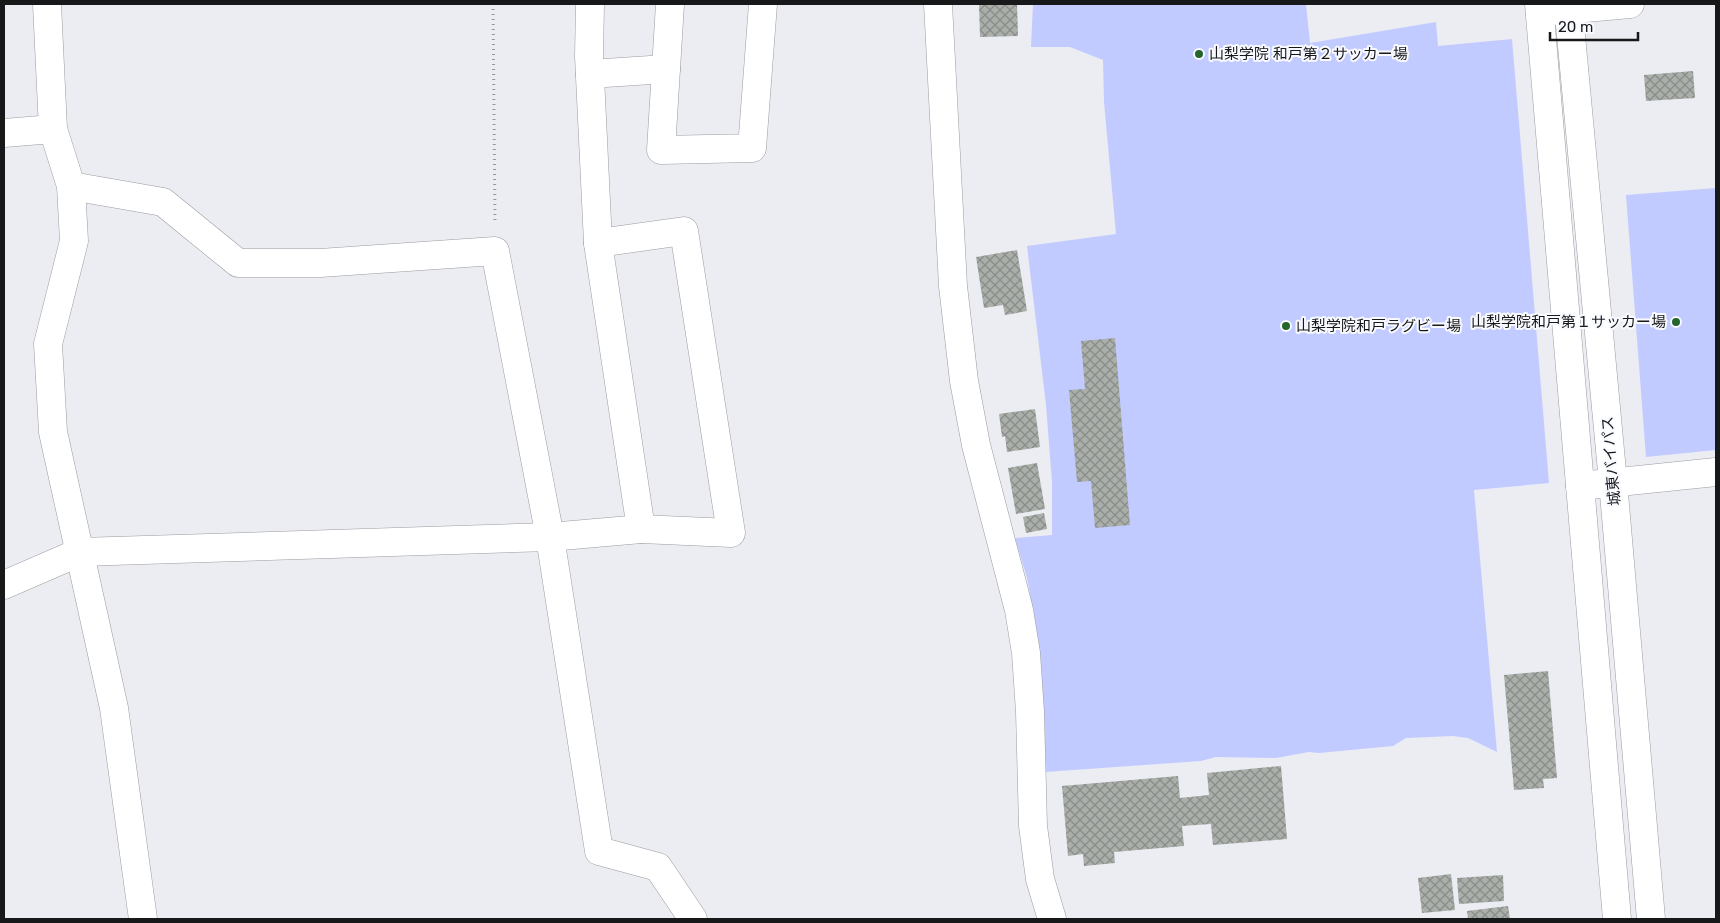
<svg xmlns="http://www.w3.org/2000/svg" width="1720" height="923" font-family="Rubik,'Noto Sans JP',sans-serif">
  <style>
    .pitch { fill: #c2cbff }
    .building { fill: url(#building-cross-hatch) }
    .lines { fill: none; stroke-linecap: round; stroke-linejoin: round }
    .street-casing { stroke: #9b9ca1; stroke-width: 29 }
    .highway-casing { stroke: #9b9ca1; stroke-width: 29 }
    .path { stroke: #939599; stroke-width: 3; stroke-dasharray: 1 4; stroke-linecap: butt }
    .street { stroke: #fff; stroke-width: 28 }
    .highway { stroke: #fff; stroke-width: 28 }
    .poi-dot { fill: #24652e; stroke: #f9faff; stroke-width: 2 }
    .labels { text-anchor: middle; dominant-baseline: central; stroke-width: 4; stroke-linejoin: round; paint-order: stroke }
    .poi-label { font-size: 15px; fill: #17181a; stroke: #f9faff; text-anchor: start }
    .street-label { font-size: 15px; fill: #17181a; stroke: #f9faff }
  </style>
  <defs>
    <pattern id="building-cross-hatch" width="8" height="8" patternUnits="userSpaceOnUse" patternTransform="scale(1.25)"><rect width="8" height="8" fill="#aaafaa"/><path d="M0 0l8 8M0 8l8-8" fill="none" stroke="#898d8a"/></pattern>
  </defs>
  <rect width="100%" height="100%" fill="#ebedf2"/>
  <g class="pitch">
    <path d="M 1033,4 L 1306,4 L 1310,43 L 1436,22 L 1438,46 L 1512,39 L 1549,483 L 1474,490 L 1497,752 L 1468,738 L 1453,736 L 1406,738 L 1393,746 L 1319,753 L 1309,752 L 1276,758 L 1216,757 L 1201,761 L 1045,772 L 1037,632 L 1027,578 L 1015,538 L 1052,535 L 1052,482 L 1046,405 L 1027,246 L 1116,234 L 1104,102 L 1103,60 L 1070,47 L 1031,47 Z"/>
    <path d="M 1716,188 L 1716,450 L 1646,457 L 1626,195 Z"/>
  </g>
  <g class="building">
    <path d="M 979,4 L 1017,4 L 1018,36 L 980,37 Z"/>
    <path d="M 1693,71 L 1695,98 L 1646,101 L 1644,75 Z"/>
    <path d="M 1017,250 L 1027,311 L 1005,315 L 1003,305 L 984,308 L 976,257 Z"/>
    <path d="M 1115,338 L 1130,525 L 1095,528 L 1091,481 L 1077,482 L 1069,390 L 1085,389 L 1081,341 Z"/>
    <path d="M 1035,409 L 1040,447 L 1007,452 L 1005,436 L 1002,437 L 999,414 Z"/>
    <path d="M 1037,463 L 1045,509 L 1016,514 L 1008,468 Z"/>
    <path d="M 1044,513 L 1047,529 L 1026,533 L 1023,517 Z"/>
    <path d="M 1548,671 L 1557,778 L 1543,779 L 1544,788 L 1514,790 L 1504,675 Z"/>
    <path d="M 1281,766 L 1287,839 L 1213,845 L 1211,824 L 1182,826 L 1184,846 L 1114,852 L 1115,863 L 1084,866 L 1083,854 L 1068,856 L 1062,786 L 1178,776 L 1180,798 L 1209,795 L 1207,773 Z"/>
    <path d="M 1451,874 L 1455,910 L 1422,913 L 1418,878 Z"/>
    <path d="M 1503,875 L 1504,901 L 1459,904 L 1457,878 Z"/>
    <path d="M 1508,906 L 1510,919 L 1468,919 L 1467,911 Z"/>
  </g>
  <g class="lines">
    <g class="street-casing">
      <g id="street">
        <path d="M 47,4 L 53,129 L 71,186 L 74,241 L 48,344 L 53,432 L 114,708 L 143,919"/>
        <path d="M 670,4 L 661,150 L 752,148 L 763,4"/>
        <path d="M 938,4 L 953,286 L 964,381 L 976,445 L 1019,610 L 1026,653 L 1030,712 L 1033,826 L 1040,879 L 1052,919"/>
        <path d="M 1540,12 L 1630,4"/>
        <path d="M 590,74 L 666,69"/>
        <path d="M 4,133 L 53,129"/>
        <path d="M 71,186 L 163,202 L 238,263 L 320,263 L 495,251 L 550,537 L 599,851 L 658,867 L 693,919"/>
        <path d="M 598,243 L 684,231 L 731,533 L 641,529"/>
        <path d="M 1580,486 L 1716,472"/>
        <path d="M 4,585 L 80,552 L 550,537 L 641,529 L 598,243 L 589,56 L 590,4"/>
      </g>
    </g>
    <g class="highway-casing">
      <g id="highway">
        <path d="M 1539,4 L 1617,919"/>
        <path d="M 1568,4 L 1613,482 L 1651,919"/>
      </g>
    </g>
    <path class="path" d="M 493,4 L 495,223"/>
    <use href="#street" class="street"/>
    <use href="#highway" class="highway"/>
  </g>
  <g class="poi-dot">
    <circle cx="1199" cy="54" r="5"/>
    <circle cx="1676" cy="322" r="5"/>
    <circle cx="1286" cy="326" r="5"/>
  </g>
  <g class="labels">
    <g class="poi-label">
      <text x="1209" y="54">山梨学院 和戸第２サッカー場</text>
      <text x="1666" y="322" text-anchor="end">山梨学院和戸第１サッカー場</text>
      <text x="1296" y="326">山梨学院和戸ラグビー場</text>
    </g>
    <g class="street-label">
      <text transform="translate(1611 461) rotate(-95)">城東バイパス</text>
    </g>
  </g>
  <rect width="1720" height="923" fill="none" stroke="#17181a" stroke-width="10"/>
  <path d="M1550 32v8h88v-8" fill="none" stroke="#17181a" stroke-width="2.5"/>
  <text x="1558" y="32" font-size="15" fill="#17181a" stroke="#f9faff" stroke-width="4" paint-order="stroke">20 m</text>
</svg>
